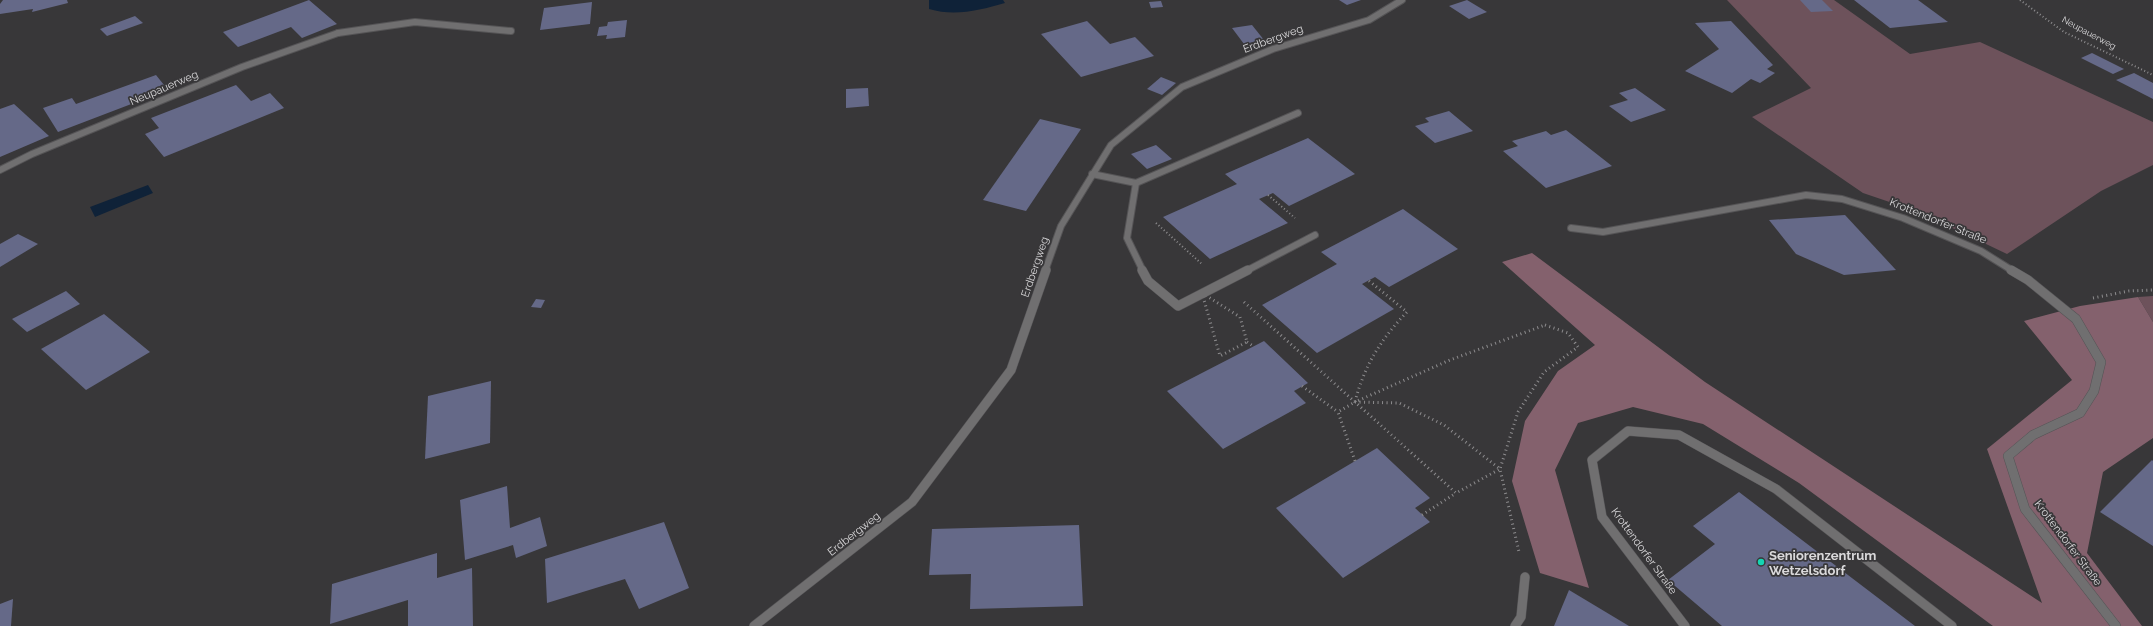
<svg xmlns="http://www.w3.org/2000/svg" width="2153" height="626" font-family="Raleway,sans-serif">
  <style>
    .green { fill: #6d525b }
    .forest { fill: #84616d }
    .water { fill: #0f2238 }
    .building { fill: #656988 }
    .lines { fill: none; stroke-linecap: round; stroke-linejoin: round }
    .lane-far1-casing { stroke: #555456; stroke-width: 8 }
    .lane-casing { stroke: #555456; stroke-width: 10 }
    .street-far1-casing { stroke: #555456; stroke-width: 8 }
    .street-casing { stroke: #555456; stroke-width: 10 }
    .path-far1 { stroke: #8d8c8e; stroke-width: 2; stroke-dasharray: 1 2.5; stroke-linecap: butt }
    .path { stroke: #8d8c8e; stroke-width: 3; stroke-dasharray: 1 3.5; stroke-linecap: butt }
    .lane-far1 { stroke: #706f70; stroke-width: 6 }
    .lane { stroke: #706f70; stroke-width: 9 }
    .street-far1 { stroke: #706f70; stroke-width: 6 }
    .street { stroke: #706f70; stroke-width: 9 }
    .poi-dot { fill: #15d5b3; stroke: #383739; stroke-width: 1.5 }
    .labels { text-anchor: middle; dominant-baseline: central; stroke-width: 3.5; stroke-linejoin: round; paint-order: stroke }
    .far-street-label { font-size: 9px; fill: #dad9db; stroke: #383739 }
    .street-label { font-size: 11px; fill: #dad9db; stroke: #383739 }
    .near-poi-label { font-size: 13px; font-weight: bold; fill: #dad9db; stroke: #383739; text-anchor: start }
  </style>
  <rect width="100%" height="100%" fill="#383739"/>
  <g class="green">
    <path d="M 1727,0 L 1834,0 L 1910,54 L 1980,42 L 2153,122 L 2153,165 L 2101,191 L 2007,254 L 1919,212 L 1863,193 L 1752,117 L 1811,88 Z"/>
    <path d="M 2153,296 L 2153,322 L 2138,297 Z"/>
  </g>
  <path class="forest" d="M 1532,253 L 1705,382 L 2042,603 L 1987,449 L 2072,380 L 2024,321 L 2080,306 L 2138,297 L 2153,322 L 2153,438 L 2103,472 L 2087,553 L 2142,626 L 1993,626 L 1799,483 L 1703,424 L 1633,407 L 1578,423 L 1555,470 L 1589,588 L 1540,573 L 1512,481 L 1525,421 L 1558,371 L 1595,345 L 1502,262 Z"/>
  <g class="water">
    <path d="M 929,0 L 1003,0 L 1005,3 C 980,10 955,17 929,9 Z"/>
    <path d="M 148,185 L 153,193 L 95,217 L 90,207 Z"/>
  </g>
  <g class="building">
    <path d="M 3,0 L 67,0 L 68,3 L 32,12 L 33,9 L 0,14 L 0,4 Z"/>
    <path d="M 309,0 L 337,24 L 302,38 L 291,27 L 238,47 L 223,32 Z"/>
    <path d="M 1339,0 L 1361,0 L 1347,5 Z"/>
    <path d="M 1467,0 L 1487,12 L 1469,19 L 1449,6 Z"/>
    <path d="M 1800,0 L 1822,0 L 1833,11 L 1811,12 Z"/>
    <path d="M 1854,0 L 1918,0 L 1948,22 L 1890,28 Z"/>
    <path d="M 1161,1 L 1163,7 L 1151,8 L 1149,2 Z"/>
    <path d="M 592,2 L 590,24 L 540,30 L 544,8 Z"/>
    <path d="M 135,16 L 143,23 L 107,36 L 100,29 Z"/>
    <path d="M 627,20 L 625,37 L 606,39 L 607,35 L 597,36 L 599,27 L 607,26 L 608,22 Z"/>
    <path d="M 1087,21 L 1110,44 L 1135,37 L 1154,56 L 1081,77 L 1041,34 Z"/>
    <path d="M 1731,21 L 1773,65 L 1767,69 L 1775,73 L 1760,83 L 1751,79 L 1732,93 L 1685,71 L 1719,49 L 1695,23 Z"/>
    <path d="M 1252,25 L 1264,40 L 1244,44 L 1232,28 Z"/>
    <path d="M 2092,53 L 2124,69 L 2113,74 L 2081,58 Z"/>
    <path d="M 2134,73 L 2153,83 L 2153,99 L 2116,80 Z"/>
    <path d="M 156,75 L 168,90 L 58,132 L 43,108 L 72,98 L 76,104 Z"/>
    <path d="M 1161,77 L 1176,83 L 1162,95 L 1147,89 Z"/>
    <path d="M 236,85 L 251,101 L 270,93 L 284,108 L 164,157 L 145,134 L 159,128 L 151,118 Z"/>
    <path d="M 868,88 L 869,106 L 846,108 L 846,89 Z"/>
    <path d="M 1635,88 L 1666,110 L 1631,122 L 1609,106 L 1628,100 L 1619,93 Z"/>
    <path d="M 14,104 L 49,136 L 0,157 L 0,109 Z"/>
    <path d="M 1449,111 L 1473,131 L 1435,143 L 1415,126 L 1429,122 L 1425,118 Z"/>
    <path d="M 1040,119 L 1081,129 L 1026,211 L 983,200 Z"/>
    <path d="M 1566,130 L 1612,166 L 1546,188 L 1503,151 L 1518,146 L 1512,141 L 1546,131 L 1551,135 Z"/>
    <path d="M 1308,138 L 1355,174 L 1289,206 L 1273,193 L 1259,199 L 1288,223 L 1210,259 L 1163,217 L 1237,184 L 1225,174 Z"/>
    <path d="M 1156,145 L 1172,159 L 1147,169 L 1131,154 Z"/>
    <path d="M 1403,209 L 1458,249 L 1389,287 L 1375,277 L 1362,284 L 1394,309 L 1317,353 L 1262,305 L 1337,264 L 1321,252 Z"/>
    <path d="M 1845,215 L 1896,270 L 1844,275 L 1796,254 L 1769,220 Z"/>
    <path d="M 18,234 L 38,244 L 0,267 L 0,244 Z"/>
    <path d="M 66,291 L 80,304 L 27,332 L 12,319 Z"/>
    <path d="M 536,299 L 545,300 L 541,308 L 531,307 Z"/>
    <path d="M 104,314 L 150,352 L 86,390 L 41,349 Z"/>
    <path d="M 1264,341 L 1308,383 L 1294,391 L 1306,403 L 1223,449 L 1167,391 Z"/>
    <path d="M 491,381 L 490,443 L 425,459 L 428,396 Z"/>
    <path d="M 1377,448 L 1430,498 L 1415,508 L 1430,522 L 1343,578 L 1276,508 Z"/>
    <path d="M 2152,460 L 2153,461 L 2153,546 L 2100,512 Z"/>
    <path d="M 507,486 L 510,528 L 540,517 L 547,546 L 516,558 L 513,545 L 465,560 L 460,500 Z"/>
    <path d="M 1739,492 L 1915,626 L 1722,626 L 1668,580 L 1715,544 L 1693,526 Z"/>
    <path d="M 664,522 L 689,588 L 639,609 L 625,579 L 547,603 L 545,559 Z"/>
    <path d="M 1079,525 L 1083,606 L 970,609 L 971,574 L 929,575 L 932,529 Z"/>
    <path d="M 437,553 L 437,578 L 472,568 L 473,626 L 408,626 L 408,600 L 330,624 L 332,584 Z"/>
    <path d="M 1569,590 L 1629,626 L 1554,626 Z"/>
    <path d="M 13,599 L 11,626 L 0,626 L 0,604 Z"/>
  </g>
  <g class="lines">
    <g class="lane-far1-casing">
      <g id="lane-far1">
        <path d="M 338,33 L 415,22 L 511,31"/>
        <path d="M 1092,174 L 1136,183 L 1298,113"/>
        <path d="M 1136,183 L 1127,238 L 1143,271"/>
        <path d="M 1571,228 L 1603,232 L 1806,195 L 1842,199 L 1903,218 L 1981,251 L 2013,271"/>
        <path d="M 1246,271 L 1315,235"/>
      </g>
    </g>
    <g class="lane-casing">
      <g id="lane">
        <path d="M 1142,270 L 1148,281 L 1178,306 L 1248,270"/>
        <path d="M 2011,270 L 2028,280 L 2076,319 L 2101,362 L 2094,391 L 2080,413 L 2033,435 L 2008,456 L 2025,509 L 2116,626"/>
        <path d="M 1515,626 L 1521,617 L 1525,577"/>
        <path d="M 1685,626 L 1602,517 L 1592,460 L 1628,431 L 1679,435 L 1776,489 L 1952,626"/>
      </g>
    </g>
    <g class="street-far1-casing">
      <g id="street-far1">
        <path d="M 0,170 L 32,154 L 242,67 L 338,33"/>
        <path d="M 1045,271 L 1061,226 L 1111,145 L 1182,87 L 1273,49 L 1369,20 L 1402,0"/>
      </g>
    </g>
    <g class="street-casing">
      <path id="street" d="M 754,626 L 912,502 L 1011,370 L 1046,270"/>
    </g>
    <g class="path-far1">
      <path d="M 2020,0 L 2064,32 L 2153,75"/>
      <path d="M 1268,195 L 1295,218"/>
      <path d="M 1156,223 L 1203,265"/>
    </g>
    <g class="path">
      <path d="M 1202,293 L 1240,317 L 1247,342 L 1220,356 Z"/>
      <path d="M 2093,298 L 2129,291 L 2153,290"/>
      <path d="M 1244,302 L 1456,493 L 1500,469 L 1519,552"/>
      <path d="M 1545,325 L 1568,333 L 1578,347 L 1544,372 L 1518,412 L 1500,469 L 1444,425 L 1399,403 L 1355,402 L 1450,360 Z"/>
      <path d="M 1247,342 L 1253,346"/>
      <path d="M 1302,386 L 1338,412"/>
      <path d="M 1355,461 L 1338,412 L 1355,402 C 1364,366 1381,339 1407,312 L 1368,280"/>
      <path d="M 1422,515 L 1456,493"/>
    </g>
    <use href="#lane-far1" class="lane-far1"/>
    <use href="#lane" class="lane"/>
    <use href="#street-far1" class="street-far1"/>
    <use href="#street" class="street"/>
  </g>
  <circle class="poi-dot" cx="1761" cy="562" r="4"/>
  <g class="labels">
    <g class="far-street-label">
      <text transform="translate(2089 33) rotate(28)">Neupauerweg</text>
    </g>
    <g class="street-label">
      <text transform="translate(1273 39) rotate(-20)">Erdbergweg</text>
      <text transform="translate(164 88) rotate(-23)">Neupauerweg</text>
      <text transform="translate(1938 221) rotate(22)">Krottendorfer Straße</text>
      <text transform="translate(1035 267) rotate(-71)">Erdbergweg</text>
      <text transform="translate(854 534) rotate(-38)">Erdbergweg</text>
      <text transform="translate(2068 543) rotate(53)">Krottendorfer Straße</text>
      <text transform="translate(1644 551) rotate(54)">Krottendorfer Straße</text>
    </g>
    <g class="near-poi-label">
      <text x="1769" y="555">Seniorenzentrum<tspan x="1769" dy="15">Wetzelsdorf</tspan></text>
    </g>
  </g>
</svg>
